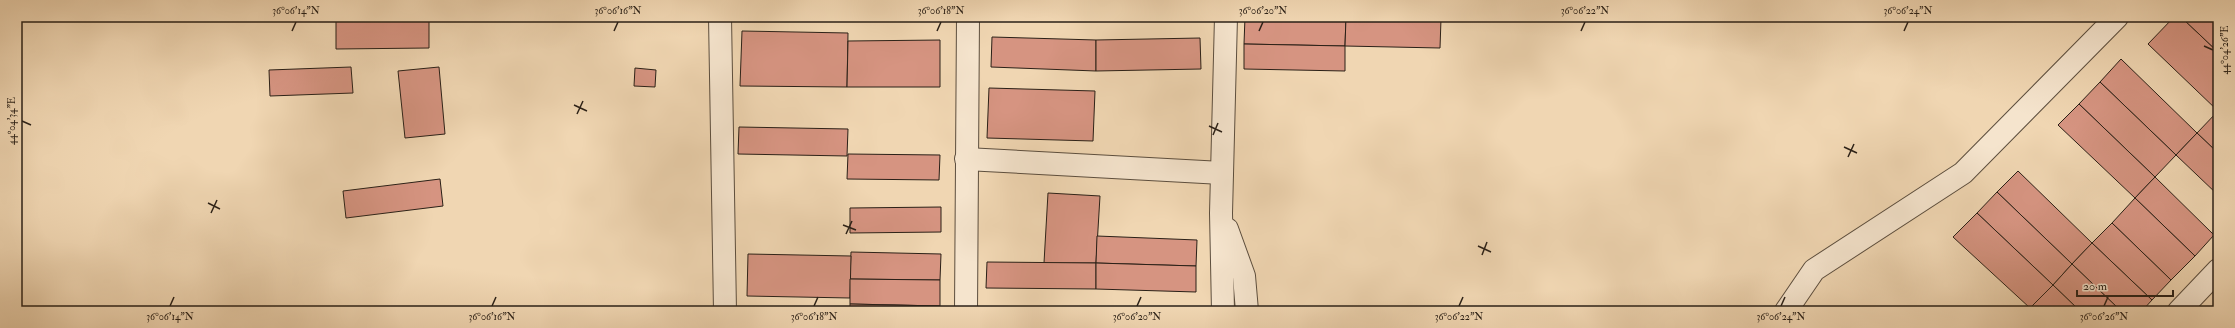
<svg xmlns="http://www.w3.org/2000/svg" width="2235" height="328" font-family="'IM FELL Double Pica',serif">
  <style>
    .building { fill: #d69481; stroke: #2a2017 }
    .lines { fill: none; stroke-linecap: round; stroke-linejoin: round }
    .minor-casing { stroke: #5c4e3e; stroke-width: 24 }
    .minor { stroke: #f5e4cd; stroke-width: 22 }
    .ticks { fill: none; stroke: #2a2017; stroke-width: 1.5 }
    .neatline { fill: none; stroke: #2a2017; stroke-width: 1.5 }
    .ticks-label { font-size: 10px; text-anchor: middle; fill: #2a2017 }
  </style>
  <rect width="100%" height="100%" fill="#f0d6b2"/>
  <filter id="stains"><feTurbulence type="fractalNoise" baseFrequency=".005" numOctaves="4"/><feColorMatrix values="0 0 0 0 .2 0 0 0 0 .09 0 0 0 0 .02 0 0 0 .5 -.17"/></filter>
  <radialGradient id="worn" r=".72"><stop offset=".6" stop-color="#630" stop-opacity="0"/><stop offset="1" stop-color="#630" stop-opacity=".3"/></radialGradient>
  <g class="building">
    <path d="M 1245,17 L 1346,17 L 1345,46 L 1244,44 Z"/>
    <path d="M 1346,17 L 1441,19 L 1440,48 L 1345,46 Z"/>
    <path d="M 2174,17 L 2181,17 L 2218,52 L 2218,111 L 2148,44 Z"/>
    <path d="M 2181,17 L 2218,17 L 2218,52 Z"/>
    <path d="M 429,20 L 429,48 L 336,49 L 336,21 Z"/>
    <path d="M 742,31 L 848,33 L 847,87 L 740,86 Z"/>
    <path d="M 992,37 L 1096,40 L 1096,71 L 991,67 Z"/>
    <path d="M 1200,38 L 1201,69 L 1096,71 L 1096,40 Z"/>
    <path d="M 940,40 L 940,87 L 847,87 L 848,41 Z"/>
    <path d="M 1244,44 L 1345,46 L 1345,71 L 1244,69 Z"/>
    <path d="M 2121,59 L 2197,133 L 2176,155 L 2100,82 Z"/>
    <path d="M 351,67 L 353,93 L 270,96 L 269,70 Z"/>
    <path d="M 439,67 L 445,134 L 405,138 L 398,71 Z"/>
    <path d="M 635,68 L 656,70 L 655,87 L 634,86 Z"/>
    <path d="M 2100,82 L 2176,155 L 2155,177 L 2079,104 Z"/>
    <path d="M 989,88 L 1095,91 L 1093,141 L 987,138 Z"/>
    <path d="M 2079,104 L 2155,177 L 2135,198 L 2058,125 Z"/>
    <path d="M 2218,111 L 2218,153 L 2197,133 Z"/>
    <path d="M 739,127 L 848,129 L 847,156 L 738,154 Z"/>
    <path d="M 2197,133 L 2218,153 L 2218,195 L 2176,155 Z"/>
    <path d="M 848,154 L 940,155 L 939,180 L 847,179 Z"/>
    <path d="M 2018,171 L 2092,243 L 2072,264 L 1997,192 Z"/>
    <path d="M 2155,177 L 2214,235 L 2195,256 L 2135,198 Z"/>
    <path d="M 440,179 L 443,206 L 346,218 L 343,191 Z"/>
    <path d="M 1997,192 L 2072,264 L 2053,285 L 1977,213 Z"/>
    <path d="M 1048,193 L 1100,196 L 1096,263 L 1044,263 Z"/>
    <path d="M 2135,198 L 2195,256 L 2171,280 L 2112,223 Z"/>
    <path d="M 941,207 L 941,232 L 850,233 L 850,208 Z"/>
    <path d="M 1977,213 L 2053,285 L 2030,308 L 1953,237 Z"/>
    <path d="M 2112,223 L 2171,280 L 2152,300 L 2092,243 Z"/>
    <path d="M 1097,236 L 1197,240 L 1196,266 L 1096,263 Z"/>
    <path d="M 2092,243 L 2152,300 L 2142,311 L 2121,311 L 2072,264 Z"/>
    <path d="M 851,252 L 941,254 L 940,280 L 850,279 Z"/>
    <path d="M 748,254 L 851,256 L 850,298 L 747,296 Z"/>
    <path d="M 987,262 L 1096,263 L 1096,289 L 986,288 Z"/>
    <path d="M 1096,263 L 1196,266 L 1196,292 L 1096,289 Z"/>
    <path d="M 2072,264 L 2121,311 L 2080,311 L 2053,285 Z"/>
    <path d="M 850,279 L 940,280 L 940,306 L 850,304 Z"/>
    <path d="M 2053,285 L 2080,311 L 2033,311 L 2030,308 Z"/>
    <path d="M 850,304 L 940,306 L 939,311 L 850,311 Z"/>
  </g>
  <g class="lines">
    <g class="minor-casing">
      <g id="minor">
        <path d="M 720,17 L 725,311"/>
        <path d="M 966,159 L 1222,173"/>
        <path d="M 1227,229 L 1244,276 L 1247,311"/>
        <path d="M 966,311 L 968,17"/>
        <path d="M 1223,311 L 1221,213 L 1226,17"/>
        <path d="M 1786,311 L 1814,270 L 1963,173 L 2117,17"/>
        <path d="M 2179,311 L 2218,270"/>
      </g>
    </g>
    <use href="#minor" class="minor"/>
  </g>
  <path class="ticks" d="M 292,31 L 296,22M 614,31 L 618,22M 937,31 L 941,22M 1259,31 L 1263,22M 1581,31 L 1585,22M 1904,31 L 1908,22M 2204,46 L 2213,50M 574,105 L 587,111M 577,114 L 583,101M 22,121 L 31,125M 1209,126 L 1222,132M 1213,135 L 1218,123M 1844,147 L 1857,153M 1848,157 L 1854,144M 208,203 L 220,209M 211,213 L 217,200M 843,225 L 856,230M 846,234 L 852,221M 1478,246 L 1491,252M 1482,255 L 1487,242M 170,306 L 174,297M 492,306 L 496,297M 814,306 L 818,297M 1137,306 L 1141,297M 1459,306 L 1463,297M 1781,306 L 1785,297M 2104,306 L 2108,297"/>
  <rect width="2235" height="328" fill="none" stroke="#f0d6b2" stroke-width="44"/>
  <path d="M2077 290v6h96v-6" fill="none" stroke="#2a2017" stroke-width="2"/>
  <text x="2083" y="290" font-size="12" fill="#2a2017" stroke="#f5e4cd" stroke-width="3" paint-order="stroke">20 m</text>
  <rect x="22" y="22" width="2191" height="284" class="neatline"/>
  <g class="ticks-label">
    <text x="296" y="14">36°06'14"N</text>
    <text x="618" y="14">36°06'16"N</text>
    <text x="941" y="14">36°06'18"N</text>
    <text x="1263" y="14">36°06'20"N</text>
    <text x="1585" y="14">36°06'22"N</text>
    <text x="1908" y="14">36°06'24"N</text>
    <text transform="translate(2224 50) rotate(-90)" y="4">44°04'26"E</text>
    <text transform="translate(11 121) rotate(-90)" y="4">44°04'34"E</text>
    <text x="170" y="320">36°06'14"N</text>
    <text x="492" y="320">36°06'16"N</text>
    <text x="814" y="320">36°06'18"N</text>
    <text x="1137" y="320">36°06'20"N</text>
    <text x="1459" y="320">36°06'22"N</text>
    <text x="1781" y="320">36°06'24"N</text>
    <text x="2104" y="320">36°06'26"N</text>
  </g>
  <rect width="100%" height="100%" filter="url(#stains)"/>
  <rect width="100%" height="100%" fill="url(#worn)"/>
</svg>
